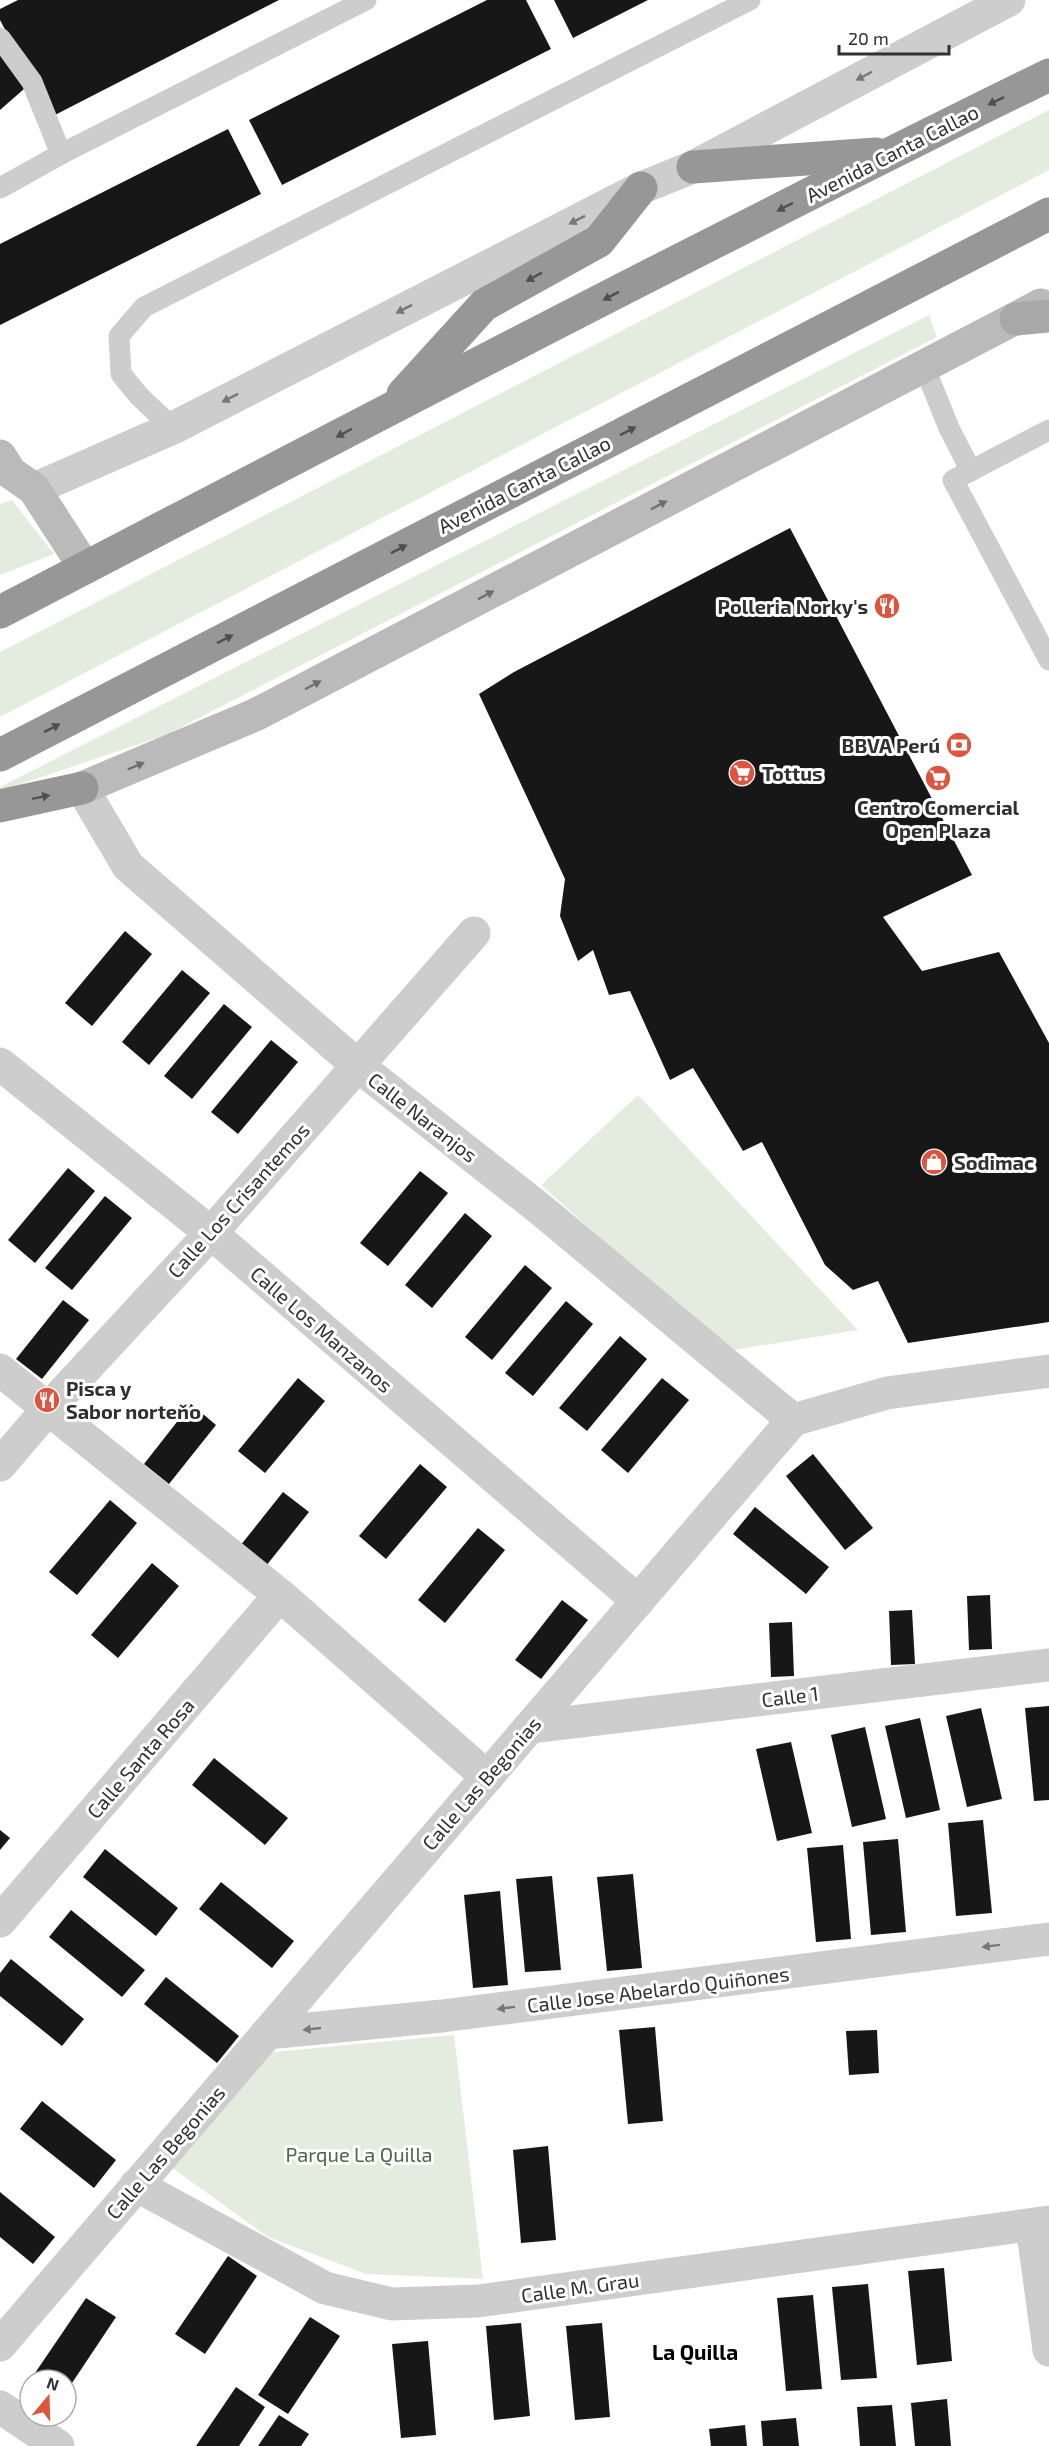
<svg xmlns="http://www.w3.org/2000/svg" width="1049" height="2446" font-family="'Exo 2',sans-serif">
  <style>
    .green { fill: #e4ece0 }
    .building { fill: #171717 }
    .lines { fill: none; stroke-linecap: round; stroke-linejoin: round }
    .lane { stroke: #cdcdcd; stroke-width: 21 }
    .street { stroke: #cdcdcd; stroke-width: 33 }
    .secondary { stroke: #bababa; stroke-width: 33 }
    .primary { stroke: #a8a8a8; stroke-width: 33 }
    .highway { stroke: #979797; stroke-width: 33 }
    .oneway { fill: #777 }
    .oneway2 { fill: #4f4f4f }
    .oneway3 { fill: #6e6e6e }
    .labels { text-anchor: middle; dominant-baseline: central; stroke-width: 6; stroke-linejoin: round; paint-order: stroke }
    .street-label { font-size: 20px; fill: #303030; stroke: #fff }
    .poi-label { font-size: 20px; font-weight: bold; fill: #303030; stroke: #fff; text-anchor: start }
    .park-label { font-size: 20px; fill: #4a6a40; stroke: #fff }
    .neighbourhood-label { font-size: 21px; font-weight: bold; fill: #000; stroke: #fff }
  </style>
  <rect width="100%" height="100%" fill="#fff"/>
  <g class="green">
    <path d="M 1049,110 L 1049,170 L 0,717 L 0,652 Z"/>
    <path d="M 929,315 L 937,337 L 166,735 L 0,791 L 0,787 Z"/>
    <path d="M 12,500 L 54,554 L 0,575 L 0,504 Z"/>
    <path d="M 638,1095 L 858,1330 L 727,1351 L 541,1185 Z"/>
    <path d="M 454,2035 L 483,2279 L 366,2274 L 268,2237 L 171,2167 L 273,2052 Z"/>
  </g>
  <g class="building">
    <path d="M 18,0 L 279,0 L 51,117 L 0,20 L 0,9 Z"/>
    <path d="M 487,0 L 526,0 L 551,49 L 282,185 L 249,120 Z"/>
    <path d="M 554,0 L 648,0 L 573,38 Z"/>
    <path d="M 0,36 L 32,82 L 0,110 Z"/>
    <path d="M 228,129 L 261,194 L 0,325 L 0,244 Z"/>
    <path d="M 790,528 L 972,875 L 883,917 L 922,971 L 999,952 L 1049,1043 L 1049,1322 L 908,1343 L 878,1281 L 853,1290 L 825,1265 L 762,1142 L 743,1151 L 693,1068 L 670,1080 L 630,991 L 609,995 L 593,950 L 578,961 L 560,916 L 565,879 L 479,694 L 514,672 Z"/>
    <path d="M 125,931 L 152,954 L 92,1026 L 65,1003 Z"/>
    <path d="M 182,970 L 210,993 L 149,1065 L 122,1042 Z"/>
    <path d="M 224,1004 L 252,1027 L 192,1099 L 164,1076 Z"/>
    <path d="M 271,1040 L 298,1062 L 238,1134 L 211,1112 Z"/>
    <path d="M 68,1168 L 95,1191 L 35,1263 L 8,1240 Z"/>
    <path d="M 420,1171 L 448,1193 L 388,1266 L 360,1243 Z"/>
    <path d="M 105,1196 L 132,1218 L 72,1290 L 45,1268 Z"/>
    <path d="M 465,1213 L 492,1236 L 432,1308 L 405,1285 Z"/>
    <path d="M 525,1265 L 552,1288 L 492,1360 L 465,1337 Z"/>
    <path d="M 63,1300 L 89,1320 L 42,1379 L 16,1359 Z"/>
    <path d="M 566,1301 L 593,1324 L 533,1396 L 505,1373 Z"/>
    <path d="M 620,1336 L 647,1359 L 587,1431 L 559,1408 Z"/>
    <path d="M 298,1378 L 325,1401 L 265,1473 L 238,1451 Z"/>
    <path d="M 662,1378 L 689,1400 L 628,1473 L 601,1450 Z"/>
    <path d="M 191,1404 L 216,1425 L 169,1484 L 144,1464 Z"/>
    <path d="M 813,1454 L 873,1528 L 845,1550 L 786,1476 Z"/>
    <path d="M 420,1464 L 447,1487 L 386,1559 L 359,1536 Z"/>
    <path d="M 283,1492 L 309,1512 L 262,1571 L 236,1551 Z"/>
    <path d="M 110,1500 L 137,1523 L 77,1595 L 49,1572 Z"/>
    <path d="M 755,1507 L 829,1567 L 806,1594 L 733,1534 Z"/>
    <path d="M 478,1528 L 505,1550 L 445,1623 L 418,1600 Z"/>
    <path d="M 152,1563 L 179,1586 L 118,1658 L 91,1635 Z"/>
    <path d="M 990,1595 L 992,1649 L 969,1650 L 967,1596 Z"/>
    <path d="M 562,1600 L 588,1620 L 541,1679 L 515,1660 Z"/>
    <path d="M 912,1610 L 915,1664 L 891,1665 L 889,1611 Z"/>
    <path d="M 792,1622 L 794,1676 L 771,1677 L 769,1623 Z"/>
    <path d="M 1049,1706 L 1049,1800 L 1034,1801 L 1025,1708 Z"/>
    <path d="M 981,1708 L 1002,1799 L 967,1807 L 946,1716 Z"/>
    <path d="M 920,1718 L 940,1810 L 906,1818 L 885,1726 Z"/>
    <path d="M 865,1727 L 886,1819 L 852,1827 L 831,1735 Z"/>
    <path d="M 791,1742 L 812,1833 L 777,1841 L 756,1749 Z"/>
    <path d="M 214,1758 L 288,1818 L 265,1845 L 192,1785 Z"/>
    <path d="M 983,1820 L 992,1913 L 956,1916 L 948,1823 Z"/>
    <path d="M 0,1830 L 10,1838 L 0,1850 Z"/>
    <path d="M 898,1839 L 906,1932 L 871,1935 L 863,1842 Z"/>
    <path d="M 843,1845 L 851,1939 L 816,1942 L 807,1848 Z"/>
    <path d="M 105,1849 L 178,1908 L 156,1936 L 83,1877 Z"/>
    <path d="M 633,1874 L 642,1968 L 607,1971 L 597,1877 Z"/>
    <path d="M 552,1876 L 561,1970 L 525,1972 L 516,1879 Z"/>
    <path d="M 221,1882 L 294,1941 L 272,1968 L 199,1909 Z"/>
    <path d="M 500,1891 L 508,1985 L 473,1988 L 464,1895 Z"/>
    <path d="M 71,1910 L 145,1970 L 122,1997 L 49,1937 Z"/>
    <path d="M 11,1959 L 84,2019 L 62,2046 L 0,1996 L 0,1973 Z"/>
    <path d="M 166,1977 L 239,2036 L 217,2063 L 144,2004 Z"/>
    <path d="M 655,2027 L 663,2121 L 628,2124 L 619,2030 Z"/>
    <path d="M 877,2030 L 879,2073 L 849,2075 L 846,2031 Z"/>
    <path d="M 42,2101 L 116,2160 L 94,2188 L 20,2129 Z"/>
    <path d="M 548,2146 L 556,2240 L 521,2243 L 513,2150 Z"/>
    <path d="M 0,2192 L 55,2237 L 33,2264 L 0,2237 Z"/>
    <path d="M 228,2256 L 257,2276 L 205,2354 L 175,2334 Z"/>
    <path d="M 944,2268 L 952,2361 L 917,2365 L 908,2271 Z"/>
    <path d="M 868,2284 L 877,2378 L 841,2380 L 832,2287 Z"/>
    <path d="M 813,2295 L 822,2389 L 786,2391 L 777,2298 Z"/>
    <path d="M 86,2298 L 116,2317 L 66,2392 L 66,2380 L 40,2380 L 33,2376 Z"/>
    <path d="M 310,2317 L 340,2336 L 288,2414 L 258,2395 Z"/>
    <path d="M 521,2323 L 530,2416 L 494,2420 L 486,2326 Z"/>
    <path d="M 602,2323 L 610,2417 L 575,2420 L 566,2326 Z"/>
    <path d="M 428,2341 L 436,2435 L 401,2438 L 392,2344 Z"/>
    <path d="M 236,2387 L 265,2407 L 239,2446 L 196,2446 Z"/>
    <path d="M 947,2399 L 951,2446 L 915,2446 L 911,2403 Z"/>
    <path d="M 892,2405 L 896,2446 L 860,2446 L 857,2407 Z"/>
    <path d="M 279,2415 L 309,2434 L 301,2446 L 258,2446 Z"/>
    <path d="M 796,2418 L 799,2446 L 763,2446 L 761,2421 Z"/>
    <path d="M 745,2425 L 747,2446 L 711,2446 L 709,2429 Z"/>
  </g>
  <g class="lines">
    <g class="lane">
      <path d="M 0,38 L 32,82 L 61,154"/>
      <path d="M 0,188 L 61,154 L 366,0"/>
      <path d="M 924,366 L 949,428 L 971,471"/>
      <path d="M 173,428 L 139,396 L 121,374 L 119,336 L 144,307 L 750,0"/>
      <path d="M 1049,430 L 953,480 L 1049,660"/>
    </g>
    <g class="street">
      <path d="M 34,489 L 173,428 L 641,188 L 693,167 L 1009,0"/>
      <path d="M 82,788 L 128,866 L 357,1065 L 540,1209 L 793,1420"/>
      <path d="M 0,1064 L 211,1233 L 638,1601"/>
      <path d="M 0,1370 L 280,1595 L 487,1777"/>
      <path d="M 0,1465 L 47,1410 L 211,1233 L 474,933"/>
      <path d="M 530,1727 L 1049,1665"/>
      <path d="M 0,1921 L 280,1595"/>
      <path d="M 267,2033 L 442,2016 L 1049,1939"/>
      <path d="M 136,2185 L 325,2288 L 392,2304 L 478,2301 L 1049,2222"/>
      <path d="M 1032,2225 L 1049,2350"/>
      <path d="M 0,2345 L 793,1420 L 887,1393 L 1049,1371"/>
      <path d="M 0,2407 L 58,2446"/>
    </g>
    <g class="secondary">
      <path d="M 0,456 L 11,473 L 34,489 L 85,568"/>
      <path d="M 82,788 L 255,715 L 1041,305"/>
    </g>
    <path class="primary" d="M 1016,319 L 1049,316"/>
    <g class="highway">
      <path d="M 693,167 L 876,154"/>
      <path d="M 403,394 L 484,305 L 599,241 L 641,188"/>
      <path d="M 0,612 C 348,431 696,248 1049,75"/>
      <path d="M 0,755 L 1049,214"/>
      <path d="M 0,806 L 82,788"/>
    </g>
  </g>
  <defs><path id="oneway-solid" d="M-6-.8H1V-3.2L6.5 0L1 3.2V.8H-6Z" transform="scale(1.5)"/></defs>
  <g class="oneway">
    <use href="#oneway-solid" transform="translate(864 76) rotate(152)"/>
    <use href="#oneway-solid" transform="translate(577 220) rotate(153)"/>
    <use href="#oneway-solid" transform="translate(404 309) rotate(153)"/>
    <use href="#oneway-solid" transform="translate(230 398) rotate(153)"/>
    <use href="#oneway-solid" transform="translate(991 1946) rotate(173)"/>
    <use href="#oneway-solid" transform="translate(506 2008) rotate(173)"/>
    <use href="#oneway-solid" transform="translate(312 2029) rotate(174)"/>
  </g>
  <g class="oneway2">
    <use href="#oneway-solid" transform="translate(996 101) rotate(154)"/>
    <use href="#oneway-solid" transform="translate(785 207) rotate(153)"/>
    <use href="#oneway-solid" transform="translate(534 277) rotate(151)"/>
    <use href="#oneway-solid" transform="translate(611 296) rotate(153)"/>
    <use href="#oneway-solid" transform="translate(628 431) rotate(-27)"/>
    <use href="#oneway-solid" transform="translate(344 433) rotate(152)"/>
    <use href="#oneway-solid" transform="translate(399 549) rotate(-27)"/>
    <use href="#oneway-solid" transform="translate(225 639) rotate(-27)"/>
    <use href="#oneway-solid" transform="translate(52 728) rotate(-27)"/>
    <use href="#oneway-solid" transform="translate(41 797) rotate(-12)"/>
  </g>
  <g class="oneway3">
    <use href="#oneway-solid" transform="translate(659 505) rotate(-28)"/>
    <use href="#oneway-solid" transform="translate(486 595) rotate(-28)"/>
    <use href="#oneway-solid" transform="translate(313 685) rotate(-28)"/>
    <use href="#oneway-solid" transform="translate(136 766) rotate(-23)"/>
  </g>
  <defs>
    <g id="restaurant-disc" transform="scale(1.35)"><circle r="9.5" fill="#dc553e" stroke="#fff"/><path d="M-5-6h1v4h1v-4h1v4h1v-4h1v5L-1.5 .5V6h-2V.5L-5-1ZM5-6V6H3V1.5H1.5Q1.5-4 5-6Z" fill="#fff"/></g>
    <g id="bank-disc" transform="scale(1.35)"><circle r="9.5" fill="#dc553e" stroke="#fff"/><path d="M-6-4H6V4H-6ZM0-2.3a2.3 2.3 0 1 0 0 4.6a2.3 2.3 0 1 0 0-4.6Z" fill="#fff"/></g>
    <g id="supermarket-disc" transform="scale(1.35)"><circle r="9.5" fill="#dc553e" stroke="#fff"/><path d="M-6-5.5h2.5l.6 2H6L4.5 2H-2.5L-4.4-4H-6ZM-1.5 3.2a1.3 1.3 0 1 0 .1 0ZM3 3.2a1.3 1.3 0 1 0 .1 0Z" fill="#fff"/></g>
    <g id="shop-disc" transform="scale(1.35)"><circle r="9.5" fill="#dc553e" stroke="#fff"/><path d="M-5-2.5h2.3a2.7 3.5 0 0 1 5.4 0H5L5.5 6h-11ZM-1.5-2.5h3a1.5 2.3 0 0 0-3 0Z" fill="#fff"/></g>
  </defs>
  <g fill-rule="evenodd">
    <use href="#restaurant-disc" x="887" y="606"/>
    <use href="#bank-disc" x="959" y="745"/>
    <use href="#supermarket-disc" x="742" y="773"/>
    <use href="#supermarket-disc" x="938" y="778"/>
    <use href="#shop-disc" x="934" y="1162"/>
    <use href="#restaurant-disc" x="47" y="1400"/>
  </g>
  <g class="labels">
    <g class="street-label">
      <text transform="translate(892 153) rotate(-27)">Avenida Canta Callao</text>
      <text transform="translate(524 484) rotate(-27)">Avenida Canta Callao</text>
      <text transform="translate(423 1117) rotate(38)">Calle Naranjos</text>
      <text transform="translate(238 1200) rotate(-48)">Calle Los Crisantemos</text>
      <text transform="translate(322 1329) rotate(41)">Calle Los Manzanos</text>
      <text transform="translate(790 1696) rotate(-7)">Calle 1</text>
      <text transform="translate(140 1758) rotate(-49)">Calle Santa Rosa</text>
      <text transform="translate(481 1783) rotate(-49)">Calle Las Begonias</text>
      <text transform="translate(658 1989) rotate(-7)">Calle Jose Abelardo Quiñones</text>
      <text transform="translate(165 2152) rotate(-49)">Calle Las Begonias</text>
      <text transform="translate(580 2287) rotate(-8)">Calle M. Grau</text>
    </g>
    <g class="poi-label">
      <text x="868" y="606" text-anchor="end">Polleria Norky's</text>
      <text x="940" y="745" text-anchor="end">BBVA Perú</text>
      <text x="762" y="773">Tottus</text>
      <text x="938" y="807" text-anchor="middle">Centro Comercial<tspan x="938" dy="23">Open Plaza</tspan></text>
      <text x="954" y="1162">Sodimac</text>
      <text x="66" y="1388">Pisca y<tspan x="66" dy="23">Sabor norteňo</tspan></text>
    </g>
    <g class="park-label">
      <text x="359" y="2154">Parque La Quilla</text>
    </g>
    <g class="neighbourhood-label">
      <text x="695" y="2351">La Quilla</text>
    </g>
  </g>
  <g transform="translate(48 2398) rotate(19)"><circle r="28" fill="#ffffff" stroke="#acacac" stroke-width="1.5"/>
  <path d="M0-4.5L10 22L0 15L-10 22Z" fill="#dc553e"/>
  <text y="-9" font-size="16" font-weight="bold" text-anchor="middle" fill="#303030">N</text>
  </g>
  <path d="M839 45v9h110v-9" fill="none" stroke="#303030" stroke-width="3"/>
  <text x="848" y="45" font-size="18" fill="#303030" stroke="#ffffff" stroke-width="4.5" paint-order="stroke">20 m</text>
</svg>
